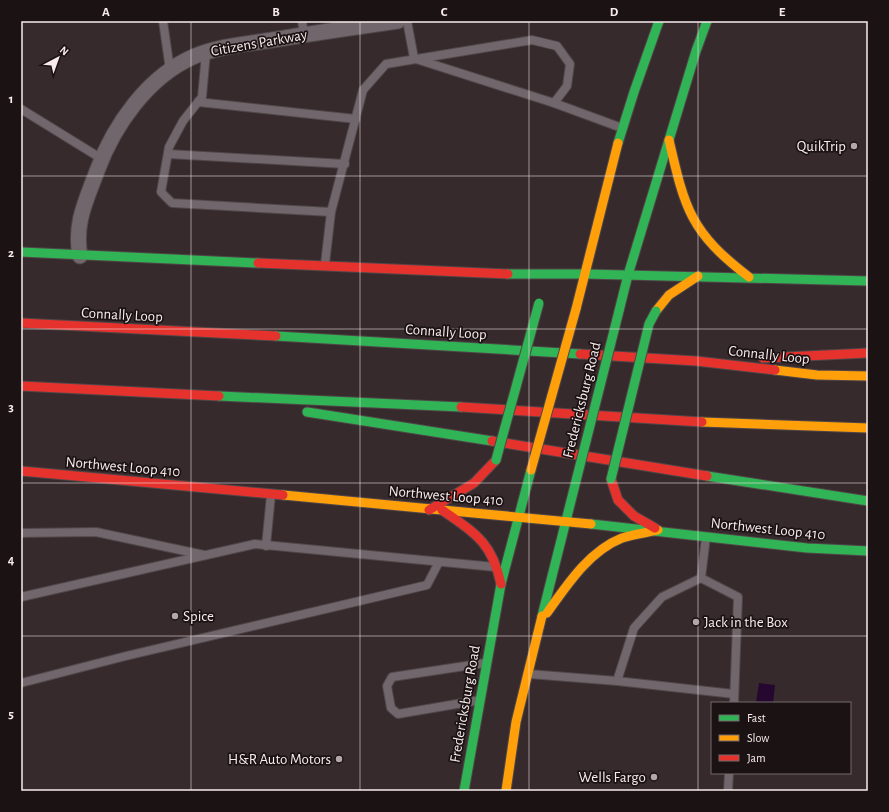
<svg xmlns="http://www.w3.org/2000/svg" width="889" height="812" font-family="'Alegreya Sans',sans-serif">
  <style>
    .water { fill: #250730 }
    .lines { fill: none; stroke-linecap: round; stroke-linejoin: round }
    .lane-casing { stroke: #504648; stroke-width: 10 }
    .street-casing { stroke: #504648; stroke-width: 17 }
    .fast-casing { stroke: #504648; stroke-width: 11 }
    .slow-casing { stroke: #504648; stroke-width: 11 }
    .jam-casing { stroke: #504648; stroke-width: 11 }
    .lane { stroke: #70666b; stroke-width: 8 }
    .street { stroke: #70666b; stroke-width: 15 }
    .fast { stroke: #30b455; stroke-width: 9 }
    .slow { stroke: #ff9f0a; stroke-width: 9 }
    .jam { stroke: #e5322d; stroke-width: 9 }
    .fast-bridge-casing { stroke: #504648; stroke-width: 11; stroke-linecap: butt }
    .slow-bridge-casing { stroke: #504648; stroke-width: 11; stroke-linecap: butt }
    .fast-bridge { stroke: #30b455; stroke-width: 9 }
    .slow-bridge { stroke: #ff9f0a; stroke-width: 9 }
    .grid { fill: none; stroke: #f9ebec; stroke-width: 1; stroke-opacity: 0.55 }
    .poi-dot { fill: #b5a7a9; stroke: #1b1213; stroke-width: 1.5 }
    .labels { text-anchor: middle; dominant-baseline: central; stroke-width: 3.5; stroke-linejoin: round; paint-order: stroke }
    .street-label { font-size: 15px; fill: #f9ebec; stroke: #1b1213 }
    .poi-label { font-size: 15px; fill: #f9ebec; stroke: #1b1213; text-anchor: end }
    .neatline { fill: none; stroke: #f9ebec; stroke-width: 1.5 }
    .grid-label { font-size: 13px; text-anchor: middle; font-weight: bold; fill: #f9ebec }
  </style>
  <rect width="100%" height="100%" fill="#362a2c"/>
  <path class="water" d="M 759,683 L 775,685 L 773,703 L 756,703 Z"/>
  <g class="lines">
    <g class="lane-casing">
      <g id="lane">
        <path d="M 163,21 L 170,70"/>
        <path d="M 302,21 L 304,35"/>
        <path d="M 407,21 L 414,58"/>
        <path d="M 206,53 L 202,97 L 183,121 L 169,147 L 161,192 L 172,203 L 331,212 L 363,90 L 386,64 L 532,40 L 557,46 L 570,64 L 567,86 L 554,103"/>
        <path d="M 416,59 L 554,103 L 622,128"/>
        <path d="M 198,102 L 356,119"/>
        <path d="M 21,109 L 102,159"/>
        <path d="M 168,154 L 345,164"/>
        <path d="M 325,264 L 331,212"/>
        <path d="M 21,533 L 96,532 L 204,555"/>
        <path d="M 706,537 L 701,578 L 738,597 L 734,703"/>
        <path d="M 266,546 L 271,495"/>
        <path d="M 21,597 L 255,544 L 495,567"/>
        <path d="M 529,674 L 617,681 L 634,628 L 662,597 L 701,578"/>
        <path d="M 617,681 L 734,694"/>
        <path d="M 21,683 L 126,656 L 427,585 L 439,562"/>
        <path d="M 480,700 L 398,714 L 391,708 L 387,686 L 392,677 L 485,663"/>
        <path d="M 728,791 L 729,773"/>
      </g>
    </g>
    <g class="street-casing">
      <path id="street" d="M 80,256 C 74,223 86,201 97,171 C 114,125 148,76 195,56 C 219,46 247,44 272,40 C 314,33 356,27 398,21"/>
    </g>
    <g class="fast-casing">
      <g id="fast">
        <path d="M 618,143 L 634,92 L 659,21"/>
        <path d="M 21,252 L 258,263"/>
        <path d="M 508,274 L 586,274 L 868,281"/>
        <path d="M 619,311 L 628,275 L 696,51 L 707,21"/>
        <path d="M 276,336 L 580,354"/>
        <path d="M 219,396 L 461,407"/>
        <path d="M 307,412 L 492,441"/>
        <path d="M 707,476 L 868,501"/>
        <path d="M 591,524 L 807,548 L 868,551"/>
        <path d="M 542,616 L 577,477"/>
        <path d="M 464,791 L 501,584 L 531,470"/>
      </g>
    </g>
    <g class="slow-casing">
      <g id="slow">
        <path d="M 669,140 C 685,209 690,232 749,277"/>
        <path d="M 576,309 L 618,143"/>
        <path d="M 656,311 L 669,295 L 698,276"/>
        <path d="M 775,370 L 817,375 L 868,376"/>
        <path d="M 702,422 L 868,428"/>
        <path d="M 283,495 L 591,524"/>
        <path d="M 547,613 C 567,585 589,551 622,538 C 634,534 646,533 658,530"/>
        <path d="M 506,791 L 516,722 L 542,616"/>
      </g>
    </g>
    <g class="jam-casing">
      <g id="jam">
        <path d="M 258,263 L 508,274"/>
        <path d="M 21,323 L 276,336"/>
        <path d="M 580,354 L 696,361 L 775,370"/>
        <path d="M 763,358 L 868,353"/>
        <path d="M 21,386 L 219,396"/>
        <path d="M 461,407 L 702,422"/>
        <path d="M 492,441 L 707,476"/>
        <path d="M 21,471 L 283,495"/>
        <path d="M 611,479 L 618,500 L 634,516 L 655,528"/>
        <path d="M 429,510 L 474,483 L 496,460"/>
        <path d="M 442,510 C 475,533 492,542 501,584"/>
      </g>
    </g>
    <use href="#lane" class="lane"/>
    <use href="#street" class="street"/>
    <use href="#fast" class="fast"/>
    <use href="#slow" class="slow"/>
    <use href="#jam" class="jam"/>
    <g class="fast-bridge-casing">
      <g id="fast-bridge">
        <path d="M 496,460 L 539,303"/>
        <path d="M 577,477 L 619,311"/>
        <path d="M 611,479 L 649,324 L 656,311"/>
      </g>
    </g>
    <g class="slow-bridge-casing">
      <path id="slow-bridge" d="M 531,470 L 576,309"/>
    </g>
    <use href="#fast-bridge" class="fast-bridge"/>
    <use href="#slow-bridge" class="slow-bridge"/>
  </g>
  <path class="grid" d="M 191,21 L 191,791M 360,21 L 360,791M 529,21 L 529,791M 698,21 L 698,791M 21,176 L 868,176M 21,329 L 868,329M 21,483 L 868,483M 21,636 L 868,636"/>
  <g class="poi-dot">
    <circle cx="854" cy="146" r="4"/>
    <circle cx="175" cy="616" r="4"/>
    <circle cx="696" cy="622" r="4"/>
    <circle cx="339" cy="759" r="4"/>
    <circle cx="654" cy="777" r="4"/>
  </g>
  <g class="labels">
    <g class="street-label">
      <text transform="translate(259 43) rotate(-10)">Citizens Parkway</text>
      <text transform="translate(122 315) rotate(3)">Connally Loop</text>
      <text transform="translate(446 332) rotate(4)">Connally Loop</text>
      <text transform="translate(769 355) rotate(6)">Connally Loop</text>
      <text transform="translate(582 400) rotate(-76)">Fredericksburg Road</text>
      <text transform="translate(123 467) rotate(5)">Northwest Loop 410</text>
      <text transform="translate(446 496) rotate(5)">Northwest Loop 410</text>
      <text transform="translate(768 529) rotate(6)">Northwest Loop 410</text>
      <text transform="translate(465 704) rotate(-80)">Fredericksburg Road</text>
    </g>
    <g class="poi-label">
      <text x="846" y="146">QuikTrip</text>
      <text x="183" y="616" text-anchor="start">Spice</text>
      <text x="704" y="622" text-anchor="start">Jack in the Box</text>
      <text x="331" y="759">H&amp;R Auto Motors</text>
      <text x="646" y="777">Wells Fargo</text>
    </g>
  </g>
  <rect width="889" height="812" fill="none" stroke="#1b1213" stroke-width="44"/>
  <rect x="711" y="702" width="140" height="72" fill="#1b1213" stroke="#74696a"/>
  <rect x="719" y="715" width="20" height="6" fill="#30b455" stroke="#74696a"/>
  <text x="747" y="722" font-size="12" fill="#f9ebec">Fast</text>
  <rect x="719" y="735" width="20" height="6" fill="#ff9f0a" stroke="#74696a"/>
  <text x="747" y="742" font-size="12" fill="#f9ebec">Slow</text>
  <rect x="719" y="755" width="20" height="6" fill="#e5322d" stroke="#74696a"/>
  <text x="747" y="762" font-size="12" fill="#f9ebec">Jam</text>
  <g transform="translate(58 58) rotate(41)" stroke="#1b1213" stroke-width="3" paint-order="stroke">
  <path d="M0-3L7 15L0 10L-7 15Z" fill="#f9ebec"/>
  <text y="-6" font-size="11" font-weight="bold" text-anchor="middle" fill="#f9ebec">N</text>
  </g>
  <rect x="22" y="22" width="845" height="768" class="neatline"/>
  <g class="grid-label">
    <text x="106" y="16">A</text>
    <text x="276" y="16">B</text>
    <text x="444" y="16">C</text>
    <text x="614" y="16">D</text>
    <text x="782" y="16">E</text>
    <text x="11" y="103">1</text>
    <text x="11" y="257">2</text>
    <text x="11" y="411">3</text>
    <text x="11" y="564">4</text>
    <text x="11" y="718">5</text>
  </g>
</svg>
